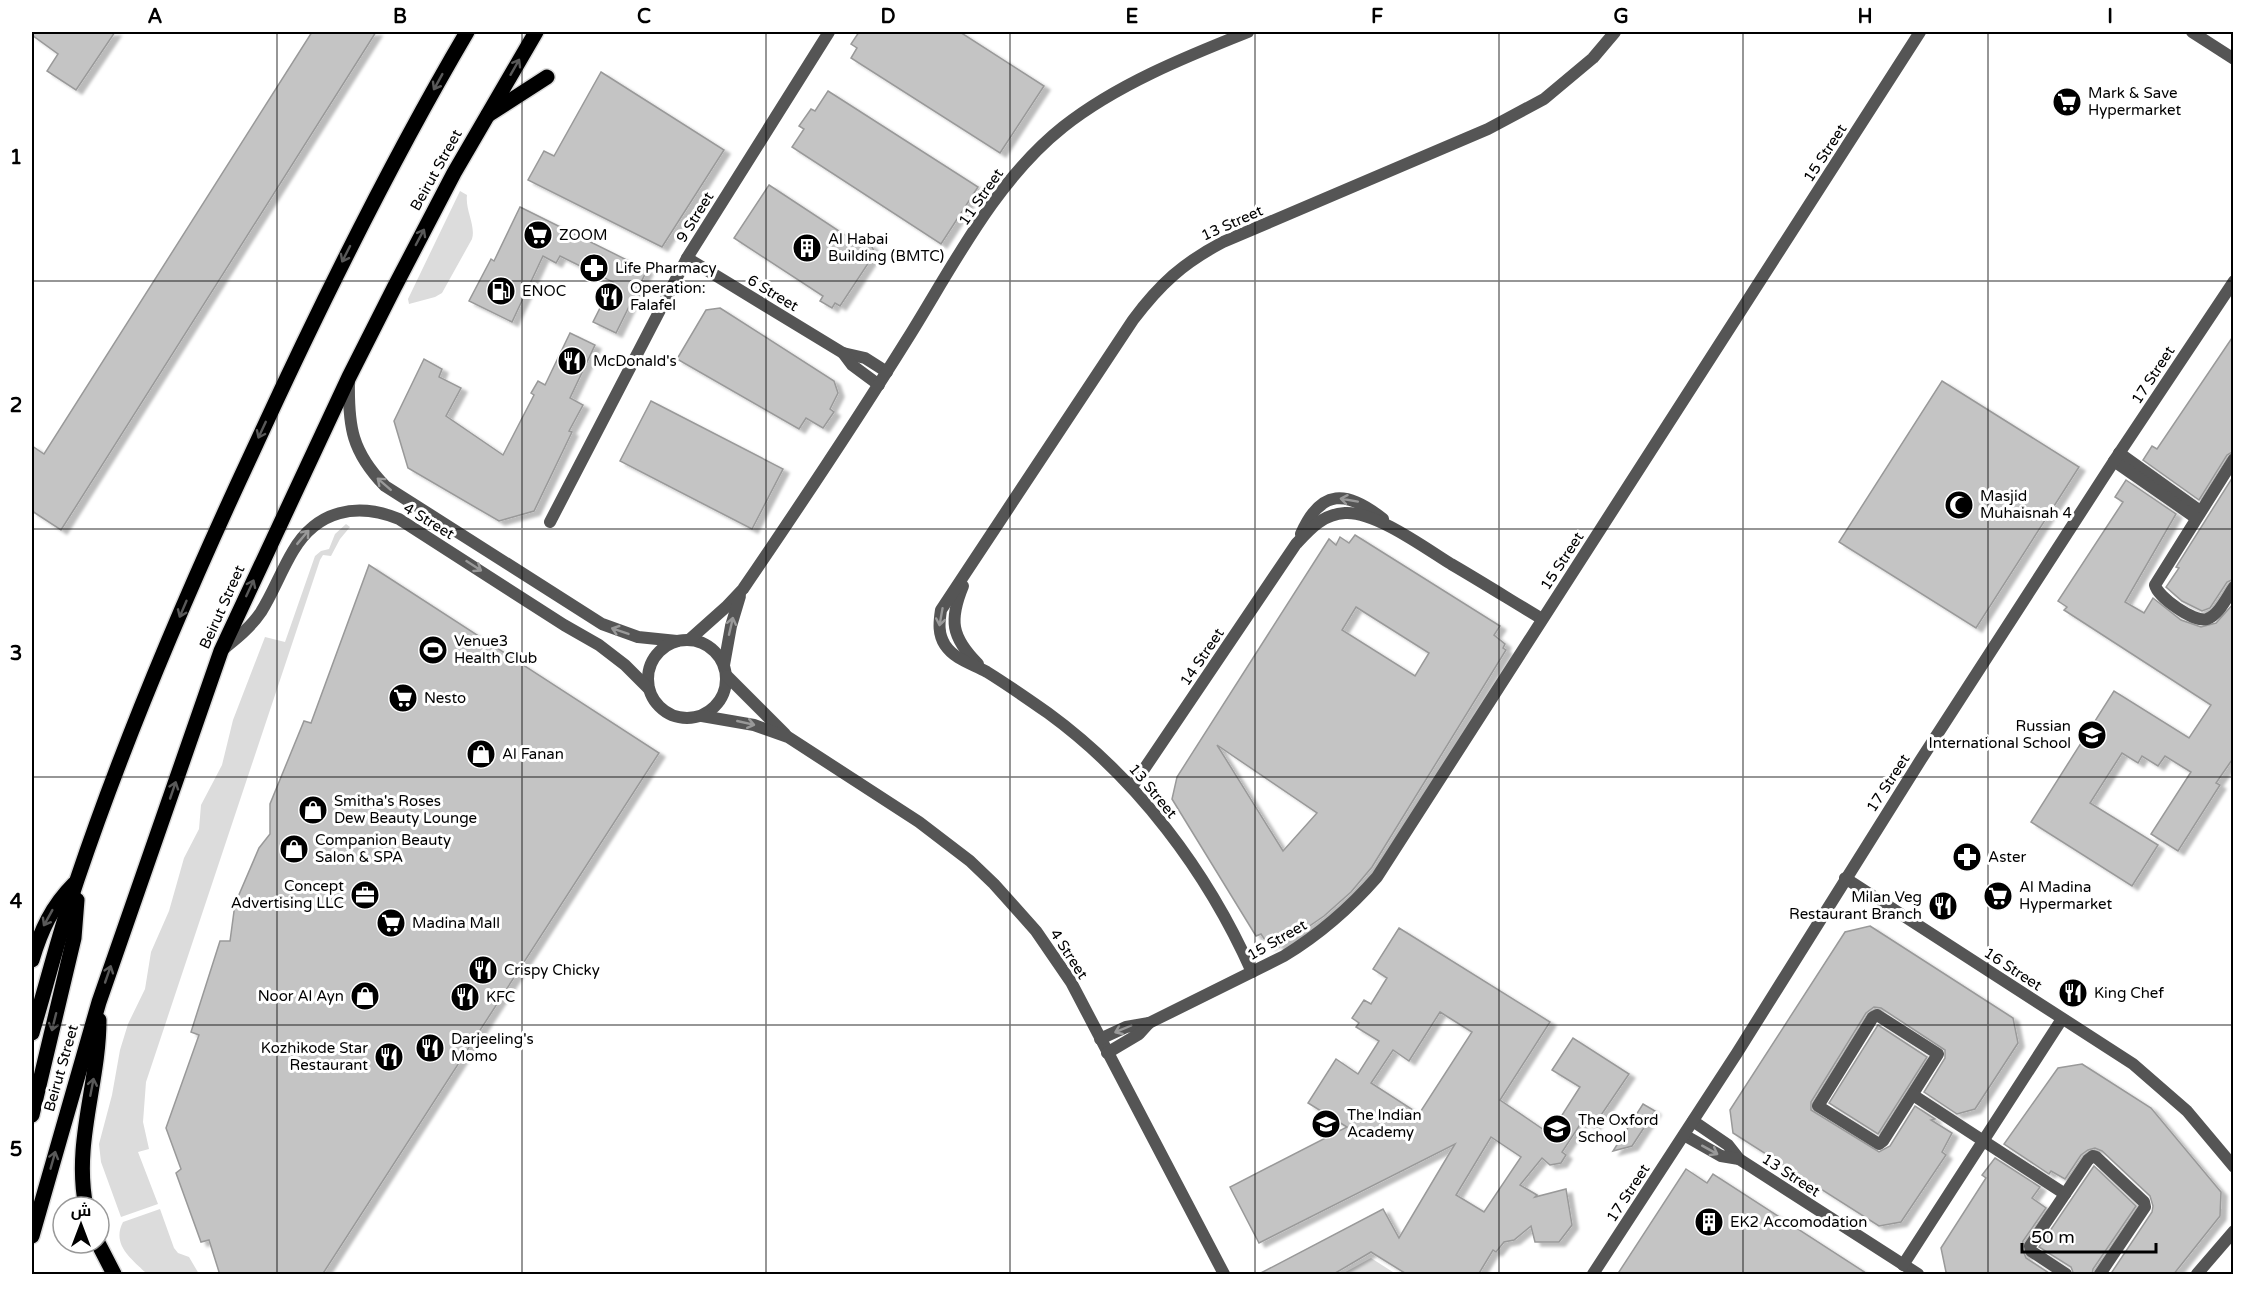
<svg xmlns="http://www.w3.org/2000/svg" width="2265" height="1306" font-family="'Varela Round',Cairo,sans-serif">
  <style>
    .green { fill: #dcdcdc }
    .building { fill: #c4c4c4; stroke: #999; stroke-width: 1.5; fill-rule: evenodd; filter: url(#shadow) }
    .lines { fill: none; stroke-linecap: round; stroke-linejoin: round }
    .primary-casing { stroke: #dbdbdb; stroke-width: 18 }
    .street { stroke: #555; stroke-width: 12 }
    .primary { stroke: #000; stroke-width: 15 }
    .oneway { stroke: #595959 }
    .oneway2 { stroke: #999 }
    .grid { fill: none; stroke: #000; stroke-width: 1.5; stroke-opacity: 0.55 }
    .labels { text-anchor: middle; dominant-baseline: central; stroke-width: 6; stroke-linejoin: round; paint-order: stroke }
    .poi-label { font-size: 15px; fill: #000; stroke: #fff; text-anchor: start }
    .street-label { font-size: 15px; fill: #000; stroke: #fff }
    .neatline { fill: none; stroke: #000; stroke-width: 2 }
    .grid-label { font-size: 20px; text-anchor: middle; font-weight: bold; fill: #000 }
  </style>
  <defs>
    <filter id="shadow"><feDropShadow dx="6" dy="4" stdDeviation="1.5" flood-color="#0004"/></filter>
  </defs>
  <rect width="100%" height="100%" fill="#fff"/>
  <g class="green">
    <path d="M 460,191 L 467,195 C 465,210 476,226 472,239 L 442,293 L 435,297 L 409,304 L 408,299 Z"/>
    <path d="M 346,524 L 350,527 L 340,539 L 331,556 L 323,555 L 320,560 L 146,1082 L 143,1122 L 149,1149 L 138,1152 L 158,1204 L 121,1217 L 101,1162 L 99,1144 L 112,1095 L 120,1050 L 128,1024 L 145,989 L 151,952 L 169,911 L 184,858 L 199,829 L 201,805 L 222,765 L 233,720 L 265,637 L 285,642 L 315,556 L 321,551 L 329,549 L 335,534 Z"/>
    <path d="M 160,1209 L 174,1248 L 178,1253 L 189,1257 L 199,1274 L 147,1274 C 132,1259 111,1245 123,1222 Z"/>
    <path d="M 1371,1258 L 1396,1274 L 1341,1274 L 1342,1274 Z"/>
  </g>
  <g class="building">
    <path d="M 32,32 L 115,32 L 76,90 L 47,71 L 58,54 L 32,35 Z"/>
    <path d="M 312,32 L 376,32 L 61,530 L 32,511 L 32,446 L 44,454 Z"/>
    <path d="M 859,32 L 960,32 L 1044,86 L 1000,153 L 851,58 L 857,48 L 851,44 Z"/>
    <path d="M 601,72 L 724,150 L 662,247 L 528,180 L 544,151 L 554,156 Z"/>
    <path d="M 828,91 L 978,187 L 941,244 L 792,147 L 804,129 L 799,126 L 811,109 L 815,111 Z"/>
    <path d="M 769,185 L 857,243 L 860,239 L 871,245 L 875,253 L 840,306 L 835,303 L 832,308 L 820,301 L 823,296 L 734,238 Z"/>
    <path d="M 520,207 L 647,270 L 616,333 L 593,322 L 613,282 L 560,256 L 556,263 L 543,256 L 512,322 L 469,301 L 491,259 L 494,261 Z"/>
    <path d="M 720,308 L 834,381 L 838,393 L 830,409 L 834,412 L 823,428 L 806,418 L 799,429 L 677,359 L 706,310 Z"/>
    <path d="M 570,333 L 595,345 L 570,398 L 583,405 L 569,431 L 572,432 L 534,511 L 499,521 L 408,468 L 394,421 L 424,359 L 442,369 L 439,377 L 461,388 L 446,416 L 503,455 L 534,395 L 531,393 L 538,381 L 545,385 Z"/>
    <path d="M 2234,335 L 2234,451 L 2227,455 L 2199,500 L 2143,460 L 2152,446 L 2157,449 Z"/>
    <path d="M 1942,381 L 2079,467 L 1976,628 L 1839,542 Z"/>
    <path d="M 651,401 L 783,469 L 752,529 L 620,461 Z"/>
    <path d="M 2234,475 L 2234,579 L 2227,582 L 2210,608 L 2202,611 L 2182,601 L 2166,587 L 2179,568 L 2176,567 Z"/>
    <path d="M 2126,480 L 2176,514 L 2125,602 L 2144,613 L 2153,598 L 2181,620 L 2201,627 L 2216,623 L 2234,603 L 2234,757 L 2216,783 L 2220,785 L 2178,851 L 2151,834 L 2191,772 L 2165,756 L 2158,766 L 2142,756 L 2138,763 L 2122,753 L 2090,803 L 2158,845 L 2132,886 L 2031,822 L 2114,691 L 2189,738 L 2211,705 L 2064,610 L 2067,607 L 2058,601 L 2123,502 L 2115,497 Z"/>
    <path d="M 1355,535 L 1500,626 L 1494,635 L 1505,644 L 1503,648 L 1506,650 L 1372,867 L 1351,892 L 1324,916 L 1279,947 L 1275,942 L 1269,946 L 1261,934 L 1256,936 L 1172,799 L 1177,777 L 1329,539 L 1336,545 L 1340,537 L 1349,543 ZM 1356,607 L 1429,653 L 1415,676 L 1342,630 ZM 1217,745 L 1317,813 L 1283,851 Z"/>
    <path d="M 369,565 L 659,753 L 322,1275 L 220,1275 L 209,1240 L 201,1242 L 176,1173 L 181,1169 L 166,1128 L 199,1035 L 191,1032 L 220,941 L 230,941 L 235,904 L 259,848 L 270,834 L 270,804 L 304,721 L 311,723 Z"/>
    <path d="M 1870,926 L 2013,1018 L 2018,1043 L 1975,1109 L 1957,1114 L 1924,1092 L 1945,1058 L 1945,1050 L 1881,1008 L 1874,1007 L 1866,1013 L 1811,1102 L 1811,1110 L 1879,1152 L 1890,1146 L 1915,1106 L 1935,1119 L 1931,1120 L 1952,1133 L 1942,1152 L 1946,1155 L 1901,1222 L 1879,1226 L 1733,1133 L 1730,1110 L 1845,932 Z"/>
    <path d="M 1399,928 L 1550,1022 L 1500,1100 L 1550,1134 L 1580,1087 L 1552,1070 L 1573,1038 L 1629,1074 L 1593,1127 L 1583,1120 L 1562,1152 L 1566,1155 L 1561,1163 L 1550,1165 L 1542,1158 L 1520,1185 L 1537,1195 L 1535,1197 L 1566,1189 L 1572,1225 L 1559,1242 L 1535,1242 L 1531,1226 L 1514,1240 L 1504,1242 L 1496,1252 L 1493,1250 L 1478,1275 L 1408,1275 L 1371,1252 L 1332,1275 L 1257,1275 L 1383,1209 L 1399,1238 L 1455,1144 L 1259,1243 L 1230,1187 L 1347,1127 L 1308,1103 L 1336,1059 L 1358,1074 L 1379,1041 L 1356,1027 L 1359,1023 L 1352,1018 L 1364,1000 L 1371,1004 L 1387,978 L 1373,969 ZM 1440,1012 L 1472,1032 L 1419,1114 L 1371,1083 L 1393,1050 L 1409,1061 ZM 1491,1137 L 1521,1157 L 1484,1212 L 1456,1195 Z"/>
    <path d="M 1878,1025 L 1927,1057 L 1878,1134 L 1829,1103 Z"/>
    <path d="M 2082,1064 L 2151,1108 L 2221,1192 L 2220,1216 L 2173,1275 L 2110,1275 L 2152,1212 L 2153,1206 L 2150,1196 L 2102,1151 L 2095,1148 L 2088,1150 L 2081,1155 L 2065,1179 L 2051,1171 L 2049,1174 L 2004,1144 L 2058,1068 Z"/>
    <path d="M 1643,1104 L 1655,1111 L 1632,1146 L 1613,1151 Z"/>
    <path d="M 1995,1158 L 2040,1187 L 2032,1198 L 2046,1208 L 2023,1241 L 2022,1248 L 2026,1258 L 2052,1275 L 1950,1275 L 1946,1272 L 1941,1248 L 1986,1178 L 1982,1175 Z"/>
    <path d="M 2094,1166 L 2136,1206 L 2093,1269 L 2092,1275 L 2074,1275 L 2071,1267 L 2039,1247 Z"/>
    <path d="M 1686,1169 L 1707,1183 L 1713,1174 L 1869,1275 L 1617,1275 Z"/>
  </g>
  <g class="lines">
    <g class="primary-casing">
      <g id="primary">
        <path d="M 488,115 L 547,77"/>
        <path d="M 32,960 C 41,930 52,906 74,884"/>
        <path d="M 32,1033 C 47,983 60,931 77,880 C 126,735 187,592 252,453 C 318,309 387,168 467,32"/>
        <path d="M 32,1115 L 74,938 L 77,900"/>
        <path d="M 86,1207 C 73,1143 99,1083 99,1020"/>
        <path d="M 32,1236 L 99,1002 L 221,651 L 349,377 L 394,288 L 454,173 L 536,32"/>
        <path d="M 98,1243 L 114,1274"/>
      </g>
    </g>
    <g class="street">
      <path d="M 2192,32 L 2234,59"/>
      <path d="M 687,258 L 843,353 L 865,358 L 887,372"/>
      <path d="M 843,353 L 852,365 L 879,385"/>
      <path d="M 349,380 C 348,427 352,452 385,486 L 602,624 L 638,637 L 677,641"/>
      <path d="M 2119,453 L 2200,511"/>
      <path d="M 2234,459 L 2155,585 C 2158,597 2194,623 2207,619 C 2219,615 2227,597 2234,587"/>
      <path d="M 2114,461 L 2196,518"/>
      <path d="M 550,522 L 687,258 L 829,32"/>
      <path d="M 1301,534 C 1321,488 1347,490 1383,519"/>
      <path d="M 963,586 C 949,620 951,637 978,664"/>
      <circle cx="687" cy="679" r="39"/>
      <path d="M 689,640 L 726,607 L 743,589 C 799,507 855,423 908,338 C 953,266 995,181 1063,127 C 1116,85 1185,57 1248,32"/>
      <path d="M 222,650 C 236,639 251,627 261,612 C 273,593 281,571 293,551 C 317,510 357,502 399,519 L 564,625 L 599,645 L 625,665 L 649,689"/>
      <path d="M 724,665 L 731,626 L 740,596"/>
      <path d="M 727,676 L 785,734"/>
      <path d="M 702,716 L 754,725 L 788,737 L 919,822 L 970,861 L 994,884 L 1036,931 L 1071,982 L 1224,1274"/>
      <path d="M 1132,787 L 1296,544 C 1310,529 1323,514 1345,513 C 1375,511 1425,548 1451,564 C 1482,582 1512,601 1542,619"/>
      <path d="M 1845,878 L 2133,1064 L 2187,1111 L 2234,1167"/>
      <path d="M 1252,972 C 1207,871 1137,778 1048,713 C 1028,699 1008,685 987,672 C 973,664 955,660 945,645 C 938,634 939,623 941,610 L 1133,320 C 1160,284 1183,263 1223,242 L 1488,129 L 1544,99 L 1593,58 L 1615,32"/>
      <path d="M 1877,1015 L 1938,1054 L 1883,1141 L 1879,1144 L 1818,1106 L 1873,1017 Z"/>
      <path d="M 1100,1039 L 1126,1027 L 1149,1023"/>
      <path d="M 1107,1053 L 1139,1034 L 1149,1023 L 1284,956 C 1320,934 1349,909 1377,877 L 1920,32"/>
      <path d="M 1913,1095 L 2065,1194"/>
      <path d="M 1693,1121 L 1728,1145 L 1739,1159"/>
      <path d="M 1684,1135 L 1721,1156 L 1739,1159 L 1918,1274"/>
      <path d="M 1903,1265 L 2062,1019"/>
      <path d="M 1593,1274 L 1737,1053 L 1920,761 L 2114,461 L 2234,281"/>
      <path d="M 2066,1274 L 2031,1251 L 2030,1246 L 2088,1160 L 2093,1156 L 2096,1157 L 2144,1202 L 2145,1207 L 2100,1274"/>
      <path d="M 2197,1274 L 2234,1231"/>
    </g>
    <use href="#primary" class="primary"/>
  </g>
  <defs><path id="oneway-shaft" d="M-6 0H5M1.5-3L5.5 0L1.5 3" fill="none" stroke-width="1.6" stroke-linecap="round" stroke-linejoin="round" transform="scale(1.5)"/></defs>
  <g class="oneway">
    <use href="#oneway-shaft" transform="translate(515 67) rotate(-60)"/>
    <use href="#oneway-shaft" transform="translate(438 82) rotate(119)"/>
    <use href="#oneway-shaft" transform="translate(420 237) rotate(-62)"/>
    <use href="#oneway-shaft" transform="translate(346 254) rotate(117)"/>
    <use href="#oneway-shaft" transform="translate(262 430) rotate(115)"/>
    <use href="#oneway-shaft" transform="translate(250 588) rotate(-65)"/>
    <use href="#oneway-shaft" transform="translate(183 609) rotate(113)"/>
    <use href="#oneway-shaft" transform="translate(173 790) rotate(-71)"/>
    <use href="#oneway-shaft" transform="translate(48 918) rotate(119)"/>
    <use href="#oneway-shaft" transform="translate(108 974) rotate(-71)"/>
    <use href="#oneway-shaft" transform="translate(54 1022) rotate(104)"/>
    <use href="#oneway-shaft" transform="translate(92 1087) rotate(-79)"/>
    <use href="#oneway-shaft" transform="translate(53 1160) rotate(-74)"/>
  </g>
  <g class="oneway2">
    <use href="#oneway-shaft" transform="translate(384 484) rotate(-139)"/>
    <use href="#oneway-shaft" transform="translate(1349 500) rotate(-170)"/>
    <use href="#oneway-shaft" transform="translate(303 537) rotate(-50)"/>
    <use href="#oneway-shaft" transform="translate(474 566) rotate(33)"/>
    <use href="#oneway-shaft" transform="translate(941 617) rotate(100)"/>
    <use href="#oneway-shaft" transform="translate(731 626) rotate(-77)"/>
    <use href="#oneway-shaft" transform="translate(620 631) rotate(-161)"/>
    <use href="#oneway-shaft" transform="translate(746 723) rotate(13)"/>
    <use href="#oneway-shaft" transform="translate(1123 1029) rotate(157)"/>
    <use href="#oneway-shaft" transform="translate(1710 1150) rotate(29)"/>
  </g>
  <path class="grid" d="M 277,32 L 277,1274M 522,32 L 522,1274M 766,32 L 766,1274M 1010,32 L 1010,1274M 1255,32 L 1255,1274M 1499,32 L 1499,1274M 1743,32 L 1743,1274M 1988,32 L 1988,1274M 32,281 L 2234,281M 32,529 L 2234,529M 32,777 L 2234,777M 32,1025 L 2234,1025"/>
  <defs>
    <g id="supermarket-disc" transform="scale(1.5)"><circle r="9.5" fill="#000" stroke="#fff"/><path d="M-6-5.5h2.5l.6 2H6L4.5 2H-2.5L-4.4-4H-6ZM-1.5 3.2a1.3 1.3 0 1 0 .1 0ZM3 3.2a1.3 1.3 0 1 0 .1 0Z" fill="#fff"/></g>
    <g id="building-disc" transform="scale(1.5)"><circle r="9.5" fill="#000" stroke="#fff"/><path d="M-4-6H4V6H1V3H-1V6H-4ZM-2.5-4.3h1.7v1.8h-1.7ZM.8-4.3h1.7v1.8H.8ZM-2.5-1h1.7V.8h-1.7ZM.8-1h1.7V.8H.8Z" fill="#fff"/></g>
    <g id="pharmacy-disc" transform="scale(1.5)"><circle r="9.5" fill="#000" stroke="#fff"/><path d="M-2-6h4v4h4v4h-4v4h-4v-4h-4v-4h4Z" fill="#fff"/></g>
    <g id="fuel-disc" transform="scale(1.5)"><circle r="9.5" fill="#000" stroke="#fff"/><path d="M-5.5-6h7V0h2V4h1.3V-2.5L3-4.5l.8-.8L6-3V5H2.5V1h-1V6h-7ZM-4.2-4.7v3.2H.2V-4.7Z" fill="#fff"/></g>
    <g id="restaurant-disc" transform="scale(1.5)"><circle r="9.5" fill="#000" stroke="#fff"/><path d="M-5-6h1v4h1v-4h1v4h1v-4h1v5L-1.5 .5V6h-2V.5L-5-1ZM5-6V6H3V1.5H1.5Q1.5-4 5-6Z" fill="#fff"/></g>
    <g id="mosque-disc" transform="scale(1.5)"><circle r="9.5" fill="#000" stroke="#fff"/><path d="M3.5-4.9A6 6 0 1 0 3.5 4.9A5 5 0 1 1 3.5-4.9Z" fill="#fff"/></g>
    <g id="stadium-disc" transform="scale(1.5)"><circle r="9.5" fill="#000" stroke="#fff"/><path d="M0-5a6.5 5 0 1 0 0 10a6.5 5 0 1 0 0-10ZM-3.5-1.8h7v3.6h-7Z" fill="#fff"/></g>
    <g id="school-disc" transform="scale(1.5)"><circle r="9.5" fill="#000" stroke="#fff"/><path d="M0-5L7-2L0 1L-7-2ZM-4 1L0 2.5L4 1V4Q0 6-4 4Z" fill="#fff"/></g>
    <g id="shop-disc" transform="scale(1.5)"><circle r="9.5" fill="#000" stroke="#fff"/><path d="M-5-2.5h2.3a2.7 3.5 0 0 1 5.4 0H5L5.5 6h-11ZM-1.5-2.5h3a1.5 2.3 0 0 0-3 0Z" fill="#fff"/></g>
    <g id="office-disc" transform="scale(1.5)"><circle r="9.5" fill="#000" stroke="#fff"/><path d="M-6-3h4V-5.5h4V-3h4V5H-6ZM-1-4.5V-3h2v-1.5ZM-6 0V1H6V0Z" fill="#fff"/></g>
  </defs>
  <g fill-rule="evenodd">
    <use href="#supermarket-disc" x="2067" y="102"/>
    <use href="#supermarket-disc" x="538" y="235"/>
    <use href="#building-disc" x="807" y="248"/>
    <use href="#pharmacy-disc" x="594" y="268"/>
    <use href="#fuel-disc" x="501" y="291"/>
    <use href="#restaurant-disc" x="609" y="297"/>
    <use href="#restaurant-disc" x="572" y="361"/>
    <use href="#mosque-disc" x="1959" y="505"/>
    <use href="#stadium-disc" x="433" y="650"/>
    <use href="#supermarket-disc" x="403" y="698"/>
    <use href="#school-disc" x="2092" y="735"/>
    <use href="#shop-disc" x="481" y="754"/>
    <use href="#shop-disc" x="313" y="810"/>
    <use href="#shop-disc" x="294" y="849"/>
    <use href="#pharmacy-disc" x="1967" y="857"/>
    <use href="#office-disc" x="365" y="895"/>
    <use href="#supermarket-disc" x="1998" y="896"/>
    <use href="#restaurant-disc" x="1943" y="906"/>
    <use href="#supermarket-disc" x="391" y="923"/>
    <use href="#restaurant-disc" x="483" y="970"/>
    <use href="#restaurant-disc" x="2073" y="993"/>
    <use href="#shop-disc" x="365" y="996"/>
    <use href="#restaurant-disc" x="465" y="997"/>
    <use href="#restaurant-disc" x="430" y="1048"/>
    <use href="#restaurant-disc" x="389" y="1057"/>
    <use href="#school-disc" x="1326" y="1124"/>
    <use href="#school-disc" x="1557" y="1129"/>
    <use href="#building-disc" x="1709" y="1222"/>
  </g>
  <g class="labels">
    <g class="poi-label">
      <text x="2088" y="93">Mark &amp; Save<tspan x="2088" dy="17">Hypermarket</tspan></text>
      <text x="559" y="235">ZOOM</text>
      <text x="828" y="239">Al Habai<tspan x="828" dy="17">Building (BMTC)</tspan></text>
      <text x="615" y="268">Life Pharmacy</text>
      <text x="630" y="288">Operation:<tspan x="630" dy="17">Falafel</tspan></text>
      <text x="522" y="291">ENOC</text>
      <text x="593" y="361">McDonald's</text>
      <text x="1980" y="496">Masjid<tspan x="1980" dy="17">Muhaisnah 4</tspan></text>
      <text x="454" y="641">Venue3<tspan x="454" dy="17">Health Club</tspan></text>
      <text x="424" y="698">Nesto</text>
      <text x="2071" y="726" text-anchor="end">Russian<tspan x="2071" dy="17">International School</tspan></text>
      <text x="502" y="754">Al Fanan</text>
      <text x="334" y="801">Smitha's Roses<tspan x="334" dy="17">Dew Beauty Lounge</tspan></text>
      <text x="315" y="840">Companion Beauty<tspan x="315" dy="17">Salon &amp; SPA</tspan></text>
      <text x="1988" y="857">Aster</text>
      <text x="344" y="886" text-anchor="end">Concept<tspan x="344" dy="17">Advertising LLC</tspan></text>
      <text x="2019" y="887">Al Madina<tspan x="2019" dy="17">Hypermarket</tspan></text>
      <text x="1922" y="897" text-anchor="end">Milan Veg<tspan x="1922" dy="17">Restaurant Branch</tspan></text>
      <text x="412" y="923">Madina Mall</text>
      <text x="504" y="970">Crispy Chicky</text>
      <text x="2094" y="993">King Chef</text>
      <text x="344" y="996" text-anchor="end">Noor Al Ayn</text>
      <text x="486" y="997">KFC</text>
      <text x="451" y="1039">Darjeeling's<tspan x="451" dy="17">Momo</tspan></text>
      <text x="368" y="1048" text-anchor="end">Kozhikode Star<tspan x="368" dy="17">Restaurant</tspan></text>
      <text x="1347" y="1115">The Indian<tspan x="1347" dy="17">Academy</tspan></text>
      <text x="1578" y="1120">The Oxford<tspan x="1578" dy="17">School</tspan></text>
      <text x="1730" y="1222">EK2 Accomodation</text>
    </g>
    <g class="street-label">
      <text transform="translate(1825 153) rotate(-57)">15 Street</text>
      <text transform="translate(436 170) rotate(-61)">Beirut Street</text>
      <text transform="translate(981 197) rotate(-55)">11 Street</text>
      <text transform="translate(695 217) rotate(-58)">9 Street</text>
      <text transform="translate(1232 223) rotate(-24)">13 Street</text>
      <text transform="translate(773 293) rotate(31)">6 Street</text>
      <text transform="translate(2153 375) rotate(-57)">17 Street</text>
      <text transform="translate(429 521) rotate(31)">4 Street</text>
      <text transform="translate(1562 561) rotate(-57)">15 Street</text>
      <text transform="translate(222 607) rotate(-66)">Beirut Street</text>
      <text transform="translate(1202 657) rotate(-56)">14 Street</text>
      <text transform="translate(1888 783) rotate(-57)">17 Street</text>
      <text transform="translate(1153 791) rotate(50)">13 Street</text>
      <text transform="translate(1277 940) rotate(-30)">15 Street</text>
      <text transform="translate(1069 954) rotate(57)">4 Street</text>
      <text transform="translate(2013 969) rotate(33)">16 Street</text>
      <text transform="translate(61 1068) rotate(-74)">Beirut Street</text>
      <text transform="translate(1791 1175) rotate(33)">13 Street</text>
      <text transform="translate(1628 1193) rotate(-57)">17 Street</text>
    </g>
  </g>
  <rect width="2265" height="1306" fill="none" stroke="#ffffff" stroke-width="66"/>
  <g transform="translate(81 1225)"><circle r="28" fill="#ffffff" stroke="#999999" stroke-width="1.5"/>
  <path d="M0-4.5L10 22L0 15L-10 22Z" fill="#000000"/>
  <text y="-9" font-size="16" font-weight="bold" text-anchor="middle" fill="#000000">ش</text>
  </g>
  <path d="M2022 1243v9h134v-9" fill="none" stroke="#000000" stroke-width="3"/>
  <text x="2031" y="1243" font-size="18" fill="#000000" stroke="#ffffff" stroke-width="4.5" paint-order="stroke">50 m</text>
  <rect x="33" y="33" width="2199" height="1240" class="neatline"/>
  <g class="grid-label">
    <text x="155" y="23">A</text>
    <text x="400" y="23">B</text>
    <text x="644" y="23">C</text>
    <text x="888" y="23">D</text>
    <text x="1132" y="23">E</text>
    <text x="1377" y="23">F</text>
    <text x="1621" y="23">G</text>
    <text x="1865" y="23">H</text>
    <text x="2110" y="23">I</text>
    <text x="16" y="164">1</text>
    <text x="16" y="412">2</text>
    <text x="16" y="660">3</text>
    <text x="16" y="908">4</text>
    <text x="16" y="1156">5</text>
  </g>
</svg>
